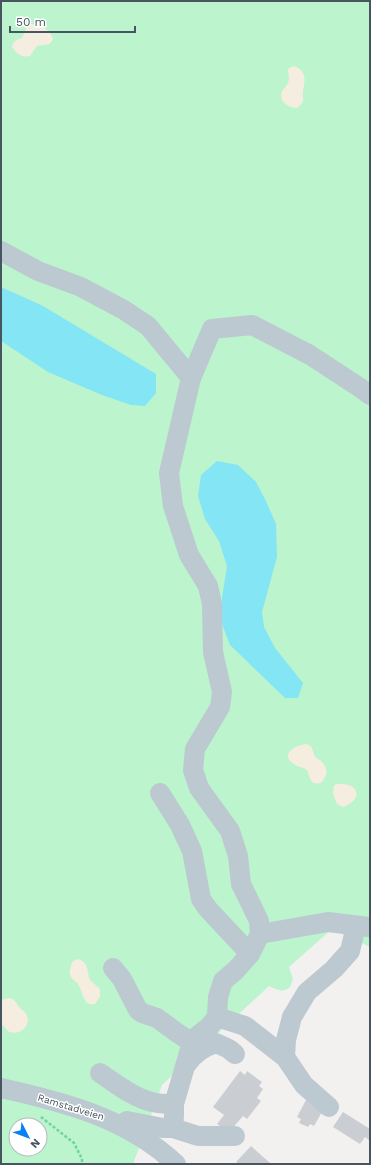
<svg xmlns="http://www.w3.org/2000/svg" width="371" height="1165" font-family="'Work Sans',sans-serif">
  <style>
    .green { fill: #bbf4cd; fill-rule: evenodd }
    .sand { fill: #f5ede0 }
    .water { fill: #84e5f5 }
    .building { fill: #caced3 }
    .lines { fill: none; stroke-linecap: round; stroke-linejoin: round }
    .path { stroke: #6fd59c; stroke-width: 2.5; stroke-dasharray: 3 2; stroke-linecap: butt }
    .minor { stroke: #bcc9d1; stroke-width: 20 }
    .labels { text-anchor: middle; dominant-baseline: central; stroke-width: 3; stroke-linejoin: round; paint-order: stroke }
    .street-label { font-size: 10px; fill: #465560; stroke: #fff }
  </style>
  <rect width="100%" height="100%" fill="#f3f0f0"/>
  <path class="green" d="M 1,1 L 370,1 L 370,947 L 332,929 L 289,967 L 293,979 L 290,987 C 283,993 277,990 269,986 L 162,1085 L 133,1164 L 1,1164 ZM 16,1125 L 40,1125 L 40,1149 L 16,1149 Z"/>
  <g class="sand">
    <path d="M 31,24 C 40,24 51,30 53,39 C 50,47 43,44 37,46 L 30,56 C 22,58 16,53 12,47 C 13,41 17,39 22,38 L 27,27 Z"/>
    <path d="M 293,66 C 303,68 306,76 304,85 C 304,87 303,89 303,91 C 302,100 306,101 297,108 C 288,108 278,101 282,91 C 284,88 287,86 288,83 C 290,78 288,74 288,69 Z"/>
    <path d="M 306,744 C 314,746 312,751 315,757 C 326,763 331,772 321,783 C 309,786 311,777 306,769 C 301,767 295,766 291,762 C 281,752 298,745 306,744 Z"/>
    <path d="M 337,784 C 358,782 365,799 343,807 L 337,804 L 333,793 L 334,785 Z"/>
    <path d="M 77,959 C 89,961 87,971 90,980 L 100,989 L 100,997 L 95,1004 L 89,1004 C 83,1000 83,995 80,988 C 77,979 66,980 71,966 C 72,962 73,961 77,959 Z"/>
    <path d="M 10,998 C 16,1000 16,1003 19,1007 C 21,1010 26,1011 27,1016 C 31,1025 20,1036 10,1032 C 6,1031 6,1026 1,1025 L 1,1000 Z"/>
  </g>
  <g class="water">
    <path d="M 1,287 L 43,306 L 156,374 L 156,393 L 145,406 L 131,405 L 102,395 L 48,372 L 1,341 Z"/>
    <path d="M 217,461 L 238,465 L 256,482 L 265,499 L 276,524 L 277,557 L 262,612 L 264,627 L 275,648 L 303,683 L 298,698 L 285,698 L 230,645 L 221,621 L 222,598 L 227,566 L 219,541 L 205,519 L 198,496 L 201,475 Z"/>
  </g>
  <g class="building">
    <path d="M 240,1071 L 245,1075 L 247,1071 L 262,1082 L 259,1086 L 263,1089 L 257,1098 L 261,1101 L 247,1119 L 243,1116 L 229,1132 L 217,1124 L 224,1115 L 213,1107 Z"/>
    <path d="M 306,1100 L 323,1110 L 314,1126 L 310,1124 L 308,1127 L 299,1123 L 301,1119 L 297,1117 Z"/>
    <path d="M 343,1112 L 370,1129 L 370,1138 L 369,1140 L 365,1137 L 360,1144 L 333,1127 Z"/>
    <path d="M 251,1146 L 270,1163 L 270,1164 L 239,1164 L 236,1162 Z"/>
  </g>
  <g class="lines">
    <path class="path" d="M 41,1117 L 74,1143 L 82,1159 L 82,1164"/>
    <g class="minor">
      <path d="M 1,251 L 38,271 L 81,287 L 124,310 L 148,326 L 191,378"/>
      <path d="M 160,793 L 180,825 L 192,851 L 201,899 L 208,909 L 250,954"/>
      <path d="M 260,934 L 328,922 L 369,927"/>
      <path d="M 113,968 L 122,979 L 138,1010 L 142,1013 L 157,1018 L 176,1032 L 185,1038 L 194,1041"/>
      <path d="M 285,1057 L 286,1040 L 292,1017 L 307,992 L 334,969 L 350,951 L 356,926"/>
      <path d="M 187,1064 C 194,1053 204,1047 216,1043 L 229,1049 L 235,1054"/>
      <path d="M 100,1073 C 115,1083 134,1098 152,1102 C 159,1104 167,1104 174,1104"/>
      <path d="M 1,1088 C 64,1102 127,1118 176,1164"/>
      <path d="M 329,1107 L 304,1085 L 285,1057 L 245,1026 L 217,1017 L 218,997 L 223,981 L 236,970 L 250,954 L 260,934 L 259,921 L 241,884 L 238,856 L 230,831 L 199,788 L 193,770 L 195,749 L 220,707 L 222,692 L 213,652 L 212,604 L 208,586 L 189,555 L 173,506 L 169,473 L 191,378 L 212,329 L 252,325 L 310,355 L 362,389 L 370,395"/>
      <path d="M 122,1124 L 127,1121 L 163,1128 L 173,1128 L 198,1136 L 235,1136"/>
      <path d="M 173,1128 L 174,1115 L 174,1104 L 191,1046 L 196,1037 L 209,1027 L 217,1017"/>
    </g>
  </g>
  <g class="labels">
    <g class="street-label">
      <text transform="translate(71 1107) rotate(17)">Ramstadveien</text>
    </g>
  </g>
  <rect width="371" height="1165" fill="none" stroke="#465560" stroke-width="4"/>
  <g transform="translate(28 1137) rotate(132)"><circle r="19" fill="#ffffff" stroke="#b5bbbf"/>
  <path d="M0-3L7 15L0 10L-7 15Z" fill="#087ff5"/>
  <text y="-6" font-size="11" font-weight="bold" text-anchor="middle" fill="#465560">N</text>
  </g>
  <path d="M10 26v6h125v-6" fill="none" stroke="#465560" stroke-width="2"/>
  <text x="16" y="26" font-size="12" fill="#465560" stroke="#ffffff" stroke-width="3" paint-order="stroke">50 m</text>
</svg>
